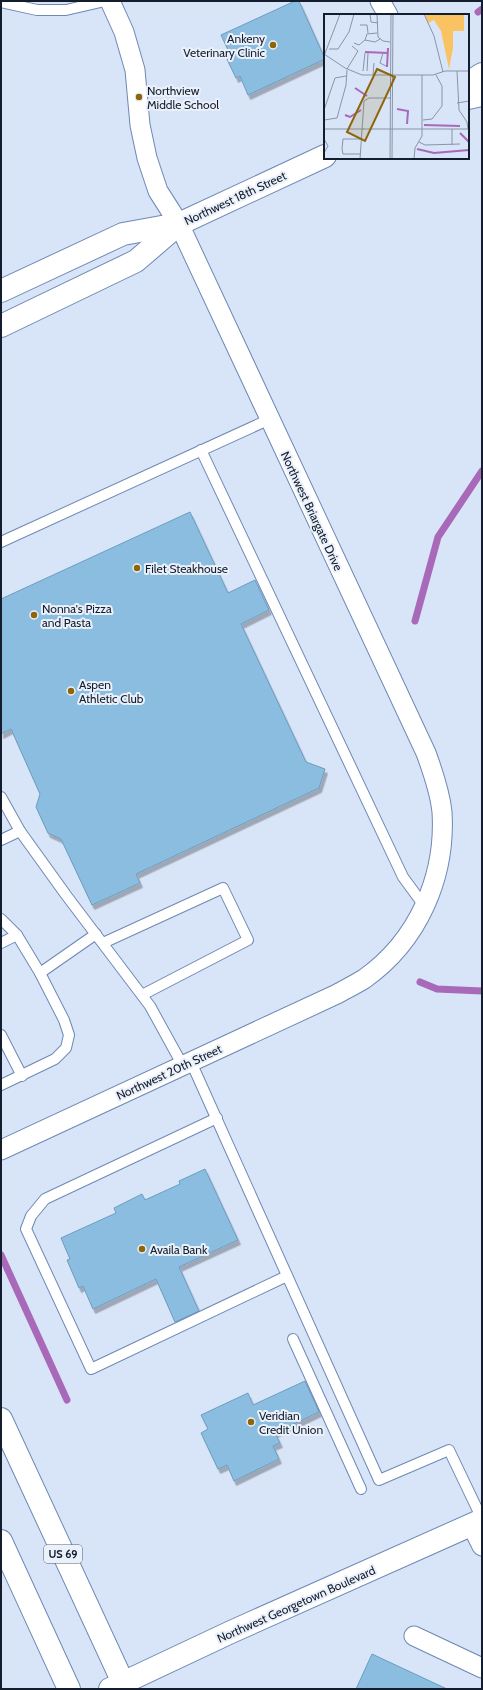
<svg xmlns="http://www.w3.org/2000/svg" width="483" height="1690" font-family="Cabin,sans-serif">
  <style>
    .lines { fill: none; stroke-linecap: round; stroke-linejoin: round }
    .stream { stroke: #a969b9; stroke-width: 7 }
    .building { fill: #8bbde0; stroke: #6c9dbf; filter: url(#shadow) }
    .service-casing { stroke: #6e89b4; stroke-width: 12 }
    .minor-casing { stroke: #6e89b4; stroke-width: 21 }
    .tertiary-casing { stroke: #6e89b4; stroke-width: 24 }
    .secondary-casing { stroke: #6e89b4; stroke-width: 24 }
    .primary-casing { stroke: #6e89b4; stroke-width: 24 }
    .service { stroke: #fff; stroke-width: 10 }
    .minor { stroke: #fff; stroke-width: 19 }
    .tertiary { stroke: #fff; stroke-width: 22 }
    .secondary { stroke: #fff; stroke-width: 22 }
    .primary { stroke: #fff; stroke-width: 22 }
    .poi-dot { fill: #8e650a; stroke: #ebf1fa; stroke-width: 1.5 }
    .labels { text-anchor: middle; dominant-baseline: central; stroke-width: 4; stroke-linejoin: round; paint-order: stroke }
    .shield { fill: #ebf1fa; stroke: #545d6b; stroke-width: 1 }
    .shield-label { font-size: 11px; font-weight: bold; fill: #131d2e }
    .poi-label { font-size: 12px; fill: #131d2e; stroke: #ebf1fa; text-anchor: start }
    .street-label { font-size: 12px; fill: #131d2e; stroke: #ebf1fa }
    .inset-river { fill: none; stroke: #a969b9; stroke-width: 2 }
    .inset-road { fill: none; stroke: #8994a7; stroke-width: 1 }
    .view { fill: #8e650a; fill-opacity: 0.15; stroke: #8e650a; stroke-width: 2 }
    .inset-edge { fill: none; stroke: #131d2e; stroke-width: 2 }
  </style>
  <defs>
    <filter id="shadow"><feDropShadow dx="2.5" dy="4.5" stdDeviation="0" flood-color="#0004"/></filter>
  </defs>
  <rect width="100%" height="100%" fill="#d8e4f7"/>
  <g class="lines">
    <g class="stream">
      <path d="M 478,12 L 482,9"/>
      <path d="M 415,621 L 438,537 L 482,471"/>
      <path d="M 420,982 L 437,989 L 482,991"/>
      <path d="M 1,1255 L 67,1400"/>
    </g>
  </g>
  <g class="building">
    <path d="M 295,1 L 299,1 L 325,59 L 248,95 L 240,76 L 236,78 L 226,57 L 230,54 L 221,35 Z"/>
    <path d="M 190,512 L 228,593 L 255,580 L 269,610 L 241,624 L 306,762 L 325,769 L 319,788 L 136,874 L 140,883 L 92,905 L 61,839 L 48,833 L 36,807 L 40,794 L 11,729 L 1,734 L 1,599 Z"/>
    <path d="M 205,1169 L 238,1240 L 179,1267 L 199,1311 L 175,1322 L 156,1279 L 93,1309 L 83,1286 L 79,1288 L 67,1260 L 70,1259 L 61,1238 L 116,1213 L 114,1208 L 142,1194 L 145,1200 L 180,1184 L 179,1181 Z"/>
    <path d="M 305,1381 L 319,1412 L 275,1433 L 280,1443 L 273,1446 L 279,1459 L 234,1481 L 227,1465 L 218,1469 L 201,1433 L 208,1429 L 201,1415 L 248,1393 L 253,1405 Z"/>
    <path d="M 372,1654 L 447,1689 L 356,1689 Z"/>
  </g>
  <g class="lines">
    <g class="service-casing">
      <g id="service">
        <path d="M 1,2 L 37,10 L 66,10 L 105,1"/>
        <path d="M 201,450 L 403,877 L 425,907"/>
        <path d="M 1,542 L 270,419"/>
        <path d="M 1,797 L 20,831 L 66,895 L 150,1006 L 183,1066"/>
        <path d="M 1,840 L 20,831"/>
        <path d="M 1,919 L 17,935"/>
        <path d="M 1,943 L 17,935 L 40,973 L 64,1020 L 69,1035 L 66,1048 L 55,1059 L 1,1085"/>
        <path d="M 103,943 L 223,888 L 248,940 L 142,995"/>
        <path d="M 40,973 L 96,934"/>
        <path d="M 1,1035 L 22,1076"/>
        <path d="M 191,1062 L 379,1480 L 449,1450 L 482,1519"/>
        <path d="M 217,1118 L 45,1199 L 31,1216 L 26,1229 L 91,1369 L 287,1276"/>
        <path d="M 293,1339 L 361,1489"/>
      </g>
    </g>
    <g class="minor-casing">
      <g id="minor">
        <path d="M 380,1 L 388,15"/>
        <path d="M 1,1150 L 337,994 C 346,989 356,984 364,979 C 418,941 446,877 442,812 C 440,792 433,772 426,753 L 179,224 L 158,191 L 147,158 L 140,125 L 135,70 L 124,32 L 110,1"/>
        <path d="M 471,1524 L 482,1546"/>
        <path d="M 414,1636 L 482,1668"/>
      </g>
    </g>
    <g class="tertiary-casing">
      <path id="tertiary" d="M 110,1689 L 231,1632 L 482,1520"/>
    </g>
    <g class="secondary-casing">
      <g id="secondary">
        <path d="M 468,83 L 482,74"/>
        <path d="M 468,98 L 482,95"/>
        <path d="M 1,291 L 123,234 L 178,224"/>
        <path d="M 1,326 L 136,261 L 179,224 L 325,156"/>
      </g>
    </g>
    <g class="primary-casing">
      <g id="primary">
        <path d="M 1,1419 L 126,1689"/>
        <path d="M 1,1541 L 69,1689"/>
      </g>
    </g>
    <use href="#service" class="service"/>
    <use href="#minor" class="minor"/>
    <use href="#tertiary" class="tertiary"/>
    <use href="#secondary" class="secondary"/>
    <use href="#primary" class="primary"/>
  </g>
  <g class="poi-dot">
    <circle cx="273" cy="45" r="4"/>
    <circle cx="139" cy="97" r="4"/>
    <circle cx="137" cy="568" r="4"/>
    <circle cx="34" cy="615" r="4"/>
    <circle cx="71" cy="691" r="4"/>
    <circle cx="142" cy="1249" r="4"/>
    <circle cx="251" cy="1422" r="4"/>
  </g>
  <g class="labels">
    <rect class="shield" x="44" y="1545" width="38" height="18" rx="3"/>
    <g class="shield-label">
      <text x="63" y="1554">US 69</text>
    </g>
    <g class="poi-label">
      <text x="265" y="38" text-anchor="end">Ankeny<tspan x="265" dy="14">Veterinary Clinic</tspan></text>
      <text x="147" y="90">Northview<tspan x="147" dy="14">Middle School</tspan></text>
      <text x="145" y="568">Filet Steakhouse</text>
      <text x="42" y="608">Nonna's Pizza<tspan x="42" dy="14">and Pasta</tspan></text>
      <text x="79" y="684">Aspen<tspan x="79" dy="14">Athletic Club</tspan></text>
      <text x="150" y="1249">Availa Bank</text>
      <text x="259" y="1415">Veridian<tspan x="259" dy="14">Credit Union</tspan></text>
    </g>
    <g class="street-label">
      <text transform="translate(235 198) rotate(-25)">Northwest 18th Street</text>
      <text transform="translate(312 511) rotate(65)">Northwest Briargate Drive</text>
      <text transform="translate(169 1072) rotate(-25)">Northwest 20th Street</text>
      <text transform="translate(296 1604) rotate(-24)">Northwest Georgetown Boulevard</text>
    </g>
  </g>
  <g transform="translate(324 14)">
    <rect width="145" height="145" fill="#d8e4f7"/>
    <path d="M 101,0 L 140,0 L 140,17 L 129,17 L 129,34 L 125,55 L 117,17 L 110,6 L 104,9 Z" fill="#f9c364"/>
    <path class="inset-river" d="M 41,38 L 64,39M 63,53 L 64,34M 31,74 L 43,82M 73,95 L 84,97 L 83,110M 21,101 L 26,103 L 37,96M 100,111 L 136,112M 136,119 L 145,128M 93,135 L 110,139 L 145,136"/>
    <path class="inset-road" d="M 46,0 L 47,8 L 54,9M 53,0 L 54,23 L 59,27 L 66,28M 100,0 L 110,22 L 119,58M 36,11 L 43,11 L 44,19M 53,19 L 43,20 L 41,26 L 51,28 L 56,25M 30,29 L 35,31 L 41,26M 5,35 L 14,35 L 25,18 L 30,0M 59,39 L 56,49 L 62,52M 0,40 L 21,54 L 38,61 L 109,61 L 121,57 L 145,57M 0,42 L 16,0M 23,55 L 34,37 L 28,32M 39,57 L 41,39M 43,57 L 44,39M 133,57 L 135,96 L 143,108 L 144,115M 49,61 L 50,49M 133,89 L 145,87M 0,96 L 11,64 L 22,62M 0,106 L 13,104 L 22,71 L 23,56M 99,106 L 108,105 L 118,92 L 118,72 L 112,61M 0,115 L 40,115M 39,115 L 145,115M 0,125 L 4,132 L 0,139M 37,125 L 19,125 L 18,135 L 19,140 L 37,140M 95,128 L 101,131 L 136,130M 128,131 L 128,115M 36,145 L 40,87 L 45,84 L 67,84M 66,145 L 67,0M 68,145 L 69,0M 90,145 L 91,134 L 98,122 L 98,61"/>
    <path class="view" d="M 53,55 L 71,63 L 41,127 L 23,118 Z"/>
    <rect width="145" height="145" class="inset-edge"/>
  </g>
  <rect width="483" height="1690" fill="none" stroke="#131d2e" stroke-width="4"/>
</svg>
